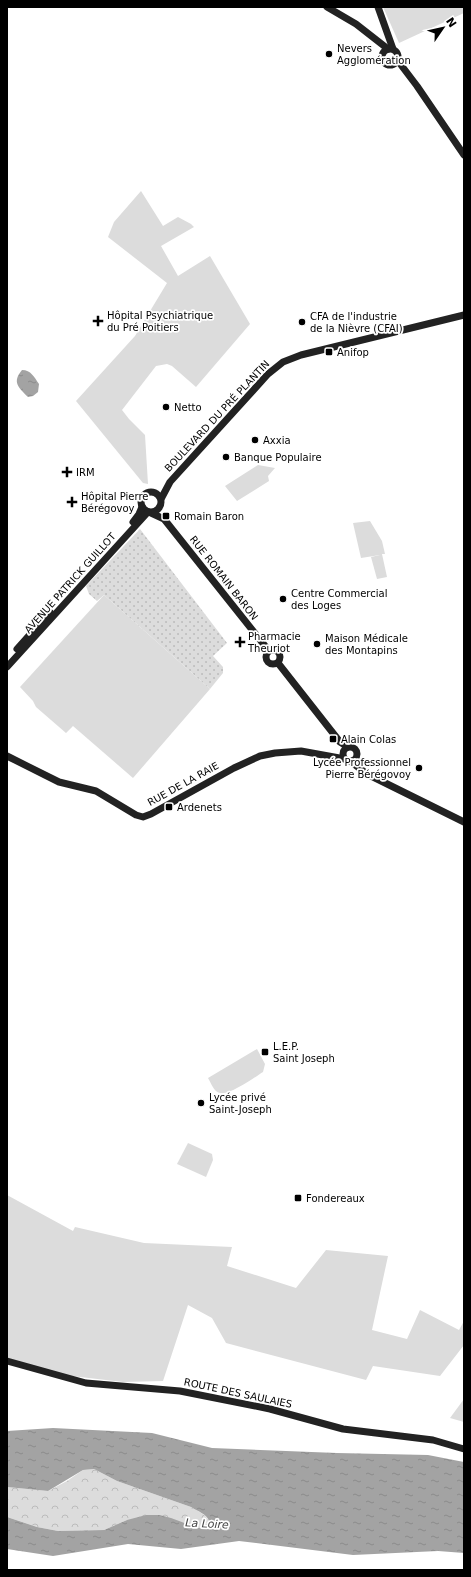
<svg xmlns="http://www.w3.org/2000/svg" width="471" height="1577" font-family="'DejaVu Sans',sans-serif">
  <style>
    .grass { fill: #dcdcdc }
    .forest { fill: url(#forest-crowns) }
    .park { fill: url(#park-dots) }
    .water { fill: url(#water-ripples) }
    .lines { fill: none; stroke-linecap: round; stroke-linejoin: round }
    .secondary { stroke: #222; stroke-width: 7 }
    .poi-dot { fill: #000; stroke: #fff; stroke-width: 1.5 }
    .labels { text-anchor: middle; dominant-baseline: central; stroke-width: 3.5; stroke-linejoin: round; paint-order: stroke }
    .poi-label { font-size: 10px; fill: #000; stroke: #fff; text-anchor: start }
    .street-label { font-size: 10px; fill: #000; stroke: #fff }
    .water-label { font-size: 11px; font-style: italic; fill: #444; stroke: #fff }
  </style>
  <defs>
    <pattern id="forest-crowns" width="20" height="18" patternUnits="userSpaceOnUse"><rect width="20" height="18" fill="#dcdcdc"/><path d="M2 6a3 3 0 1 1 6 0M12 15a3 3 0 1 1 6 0" fill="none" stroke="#bbb"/></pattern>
    <pattern id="park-dots" width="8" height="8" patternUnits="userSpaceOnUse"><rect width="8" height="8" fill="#dcdcdc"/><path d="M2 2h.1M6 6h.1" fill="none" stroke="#bbb" stroke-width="1.8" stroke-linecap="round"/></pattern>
    <pattern id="water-ripples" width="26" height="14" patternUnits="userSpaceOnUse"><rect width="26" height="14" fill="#a3a3a3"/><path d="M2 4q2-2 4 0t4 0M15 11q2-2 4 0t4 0" fill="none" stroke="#8b8b8b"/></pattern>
  </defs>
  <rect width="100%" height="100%" fill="#fff"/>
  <g class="grass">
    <path d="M 383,7 L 464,7 L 464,13 L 399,43 Z"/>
    <path d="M 141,191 L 163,226 L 178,217 L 191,224 L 194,227 L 161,246 L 178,276 L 210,256 L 250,324 L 196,387 L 172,366 L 167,364 L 156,366 L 122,410 L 129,419 L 145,435 L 148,484 L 143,483 L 76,401 L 135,336 L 167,283 L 108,237 L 114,222 Z"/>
    <path d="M 258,465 L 275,468 L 268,476 L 269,481 L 237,501 L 225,486 Z"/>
    <path d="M 370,521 L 382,541 L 385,554 L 382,554 L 387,577 L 377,579 L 371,557 L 380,555 L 361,558 L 353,523 Z"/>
    <path d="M 104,595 L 210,689 L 133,778 L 73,726 L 66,733 L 36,707 L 33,701 L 20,687 Z"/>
    <path d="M 257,1049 L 265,1064 L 263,1072 C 255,1077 229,1096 220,1093 C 214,1092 211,1083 208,1078 Z"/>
    <path d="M 188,1143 L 212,1154 L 213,1160 L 206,1177 L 177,1164 Z"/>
    <path d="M 7,1195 L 73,1231 L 75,1227 L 144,1243 L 232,1247 L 227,1266 L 296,1288 L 326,1250 L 388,1256 L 372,1330 L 407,1339 L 420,1310 L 459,1330 L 464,1321 L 464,1345 L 440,1376 L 373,1366 L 366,1380 L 226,1343 L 212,1318 L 188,1305 L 163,1381 L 123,1382 L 63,1375 L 7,1359 Z"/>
    <path d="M 464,1399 L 464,1422 L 450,1418 Z"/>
  </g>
  <path class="forest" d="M 94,1469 L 117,1481 L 191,1507 C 197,1511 206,1514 209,1521 L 204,1527 L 198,1528 L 185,1523 L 127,1520 L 104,1530 L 58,1531 L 37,1527 L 7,1517 L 7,1487 L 48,1491 L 67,1481 L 83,1470 Z"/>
  <path class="park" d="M 140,529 L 227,643 L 213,656 L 223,667 L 223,673 L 210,689 L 104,595 L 97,601 L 89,594 L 86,586 Z"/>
  <g class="water">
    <path d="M 22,370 C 31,370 34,377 39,384 L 38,392 L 33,396 L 28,397 C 18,387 12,382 22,370 Z"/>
    <path d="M 53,1428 L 152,1433 L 212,1448 L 337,1453 L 428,1455 L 464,1462 L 464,1553 L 438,1551 L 353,1555 L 239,1541 L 181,1549 L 128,1544 L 53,1556 L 7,1549 L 7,1517 L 37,1527 L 58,1531 L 104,1530 L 127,1520 L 146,1515 L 159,1515 L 171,1518 L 198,1528 L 204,1527 L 209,1521 C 207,1514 197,1511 191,1507 L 117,1481 L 94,1469 L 83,1470 L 48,1491 L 7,1487 L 7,1431 Z"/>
  </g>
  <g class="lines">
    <g class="secondary">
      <path d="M 327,7 L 356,24 L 388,49"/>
      <path d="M 378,7 L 393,49"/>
      <circle cx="390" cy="57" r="8"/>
      <path d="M 398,61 L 417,86 L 464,155"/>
      <circle cx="151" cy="502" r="10"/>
      <path d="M 161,499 L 170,482 L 268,374 L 283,362 L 301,355 L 464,315"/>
      <path d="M 151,513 L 164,519 L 269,651"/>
      <path d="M 133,522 L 139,514 L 142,507"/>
      <path d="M 17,649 L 50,612"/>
      <circle cx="273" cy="657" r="7"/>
      <path d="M 278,663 L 340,742 L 348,747"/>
      <path d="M 7,667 L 148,512"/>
      <circle cx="350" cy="754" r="7"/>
      <path d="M 7,756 L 59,782 L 96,791 L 136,815 L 143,817 L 151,814 L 234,768 L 260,756 L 275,753 L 301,751 L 345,759"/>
      <path d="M 350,761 L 367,774 L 464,822"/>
      <path d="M 7,1361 L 86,1383 L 180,1391 L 270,1409 L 343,1429 L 433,1440 L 464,1449"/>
    </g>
  </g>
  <g class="poi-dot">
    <circle cx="329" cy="54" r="4"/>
    <path d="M96 315h4v4h4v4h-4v4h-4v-4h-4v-4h4z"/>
    <circle cx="302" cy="322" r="4"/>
    <rect x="325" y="348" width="8" height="8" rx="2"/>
    <circle cx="166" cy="407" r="4"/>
    <circle cx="255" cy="440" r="4"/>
    <circle cx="226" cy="457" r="4"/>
    <path d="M65 466h4v4h4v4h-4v4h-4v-4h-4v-4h4z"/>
    <path d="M70 496h4v4h4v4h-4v4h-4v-4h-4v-4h4z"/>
    <rect x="162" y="512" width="8" height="8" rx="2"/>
    <circle cx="283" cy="599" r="4"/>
    <path d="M238 636h4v4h4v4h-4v4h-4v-4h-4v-4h4z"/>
    <circle cx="317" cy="644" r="4"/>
    <rect x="329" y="735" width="8" height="8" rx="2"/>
    <circle cx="419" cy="768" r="4"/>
    <rect x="165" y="803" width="8" height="8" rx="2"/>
    <rect x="261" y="1048" width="8" height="8" rx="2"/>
    <circle cx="201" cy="1103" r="4"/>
    <rect x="294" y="1194" width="8" height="8" rx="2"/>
  </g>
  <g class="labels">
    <g class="poi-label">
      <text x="337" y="48">Nevers<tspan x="337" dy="12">Agglomération</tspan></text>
      <text x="107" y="315">Hôpital Psychiatrique<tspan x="107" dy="12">du Pré Poitiers</tspan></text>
      <text x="310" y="316">CFA de l'industrie<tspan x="310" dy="12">de la Nièvre (CFAI)</tspan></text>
      <text x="337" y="352">Anifop</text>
      <text x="174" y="407">Netto</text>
      <text x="263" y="440">Axxia</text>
      <text x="234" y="457">Banque Populaire</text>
      <text x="76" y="472">IRM</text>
      <text x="81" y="496">Hôpital Pierre<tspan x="81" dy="12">Bérégovoy</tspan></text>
      <text x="174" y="516">Romain Baron</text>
      <text x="291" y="593">Centre Commercial<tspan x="291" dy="12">des Loges</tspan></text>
      <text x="248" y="636">Pharmacie<tspan x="248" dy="12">Theuriot</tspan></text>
      <text x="325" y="638">Maison Médicale<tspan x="325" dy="12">des Montapins</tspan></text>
      <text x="341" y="739">Alain Colas</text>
      <text x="411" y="762" text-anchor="end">Lycée Professionnel<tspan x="411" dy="12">Pierre Bérégovoy</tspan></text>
      <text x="177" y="807">Ardenets</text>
      <text x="273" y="1046">L.E.P.<tspan x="273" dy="12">Saint Joseph</tspan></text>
      <text x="209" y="1097">Lycée privé<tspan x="209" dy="12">Saint-Joseph</tspan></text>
      <text x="306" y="1198">Fondereaux</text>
    </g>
    <g class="street-label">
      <text transform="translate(217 416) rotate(-47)">BOULEVARD DU PRÉ PLANTIN</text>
      <text transform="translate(224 578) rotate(52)">RUE ROMAIN BARON</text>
      <text transform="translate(70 583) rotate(-48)">AVENUE PATRICK GUILLOT</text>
      <text transform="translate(183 784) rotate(-29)">RUE DE LA RAIE</text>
      <text transform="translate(238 1393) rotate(12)">ROUTE DES SAULAIES</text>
    </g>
    <g class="water-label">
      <text transform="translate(207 1524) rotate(3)">La Loire</text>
    </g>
  </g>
  <rect width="471" height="1577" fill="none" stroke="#000000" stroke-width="16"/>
  <g transform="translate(443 28) rotate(56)" stroke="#ffffff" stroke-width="3" paint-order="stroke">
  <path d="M0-3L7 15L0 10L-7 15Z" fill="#000000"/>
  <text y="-6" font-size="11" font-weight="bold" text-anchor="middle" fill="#000000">N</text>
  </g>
</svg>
